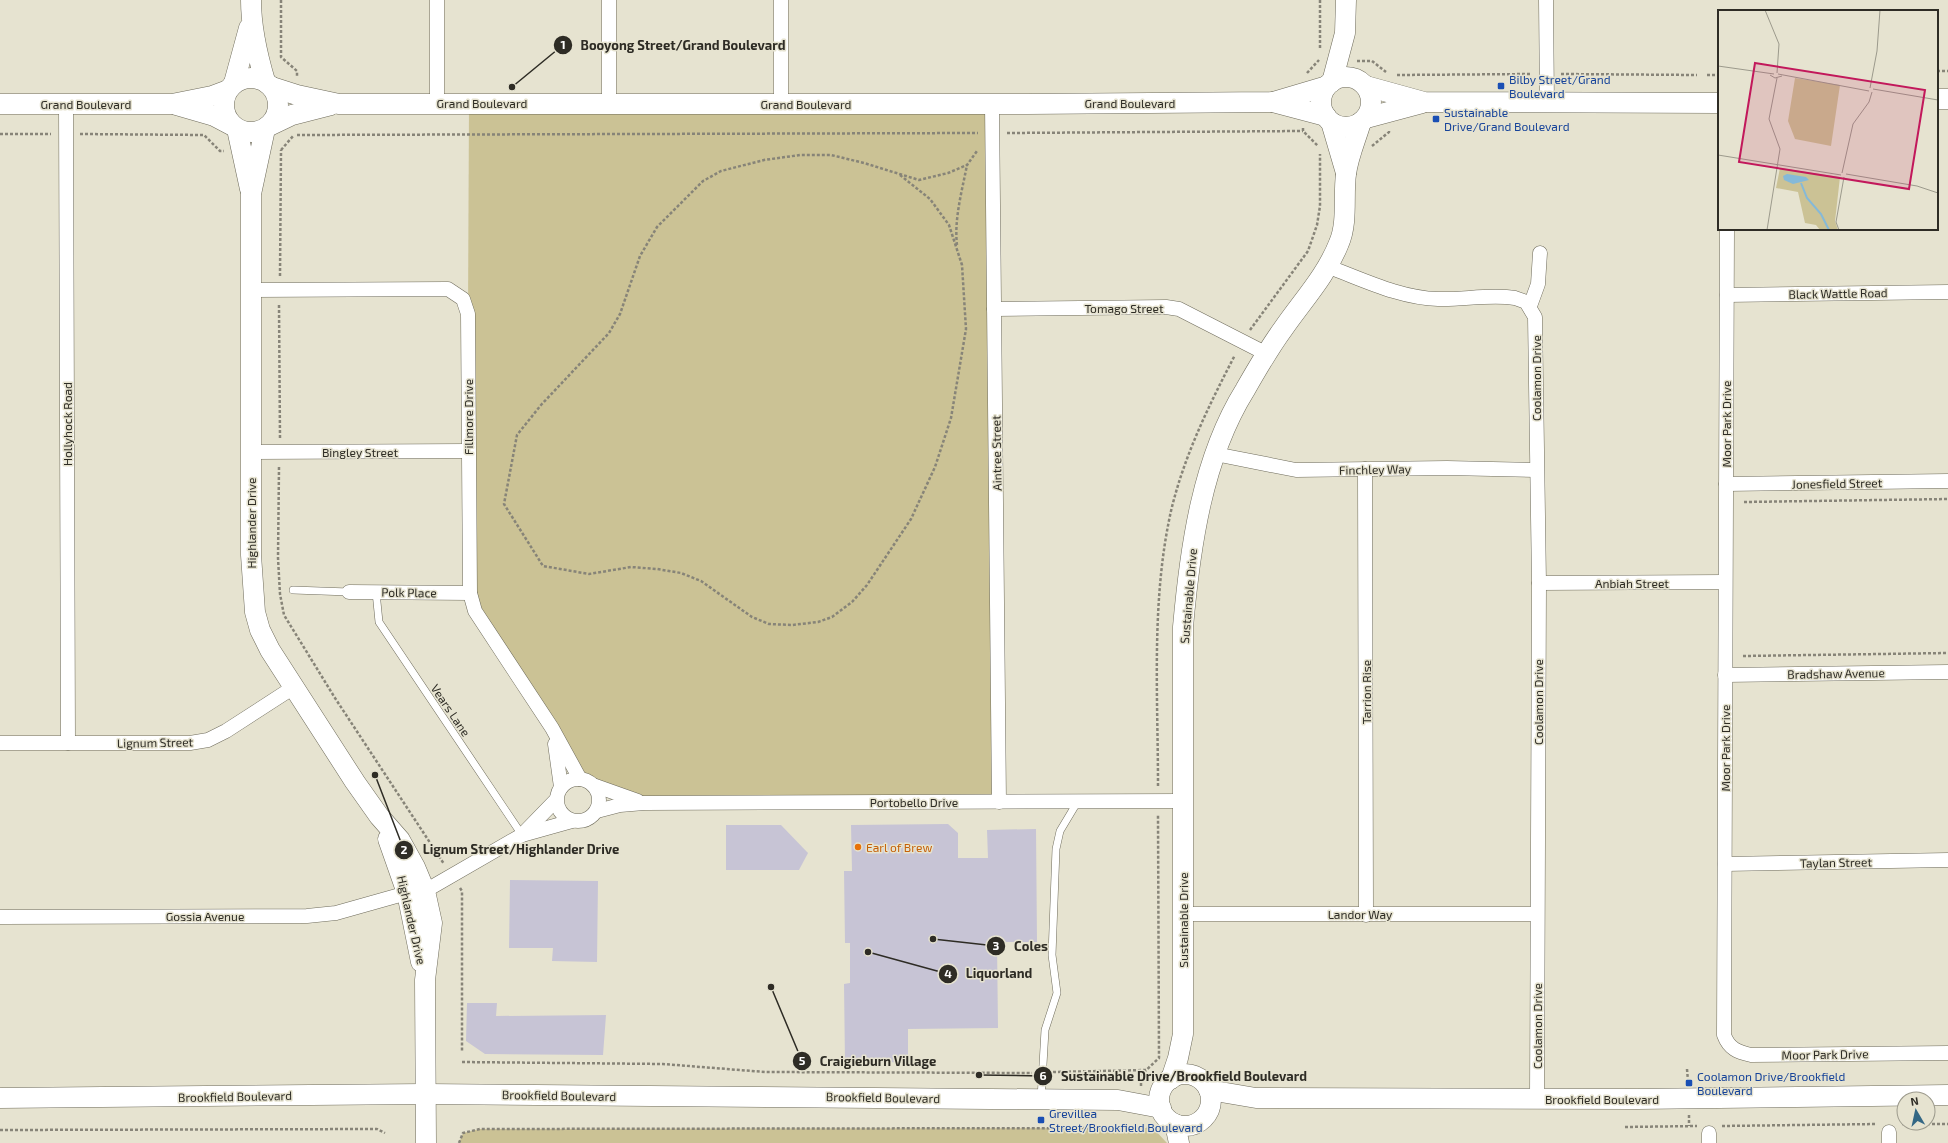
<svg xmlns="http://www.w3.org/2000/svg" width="1948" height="1143" font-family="'Exo 2',sans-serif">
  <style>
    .green { fill: #cbc295 }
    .building { fill: #c7c4d5 }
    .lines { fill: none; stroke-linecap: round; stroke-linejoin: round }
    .lane-casing { stroke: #6e6b5b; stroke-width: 8 }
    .street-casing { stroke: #6e6b5b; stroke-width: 15 }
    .secondary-casing { stroke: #6e6b5b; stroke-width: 21 }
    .path { stroke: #878478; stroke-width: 2.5; stroke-dasharray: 3 2; stroke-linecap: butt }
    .lane { stroke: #fff; stroke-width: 7 }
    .street { stroke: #fff; stroke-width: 14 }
    .secondary { stroke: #fff; stroke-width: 20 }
    .transit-dot { fill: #1a4fb4; stroke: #e6e3d0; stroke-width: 1.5 }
    .food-dot { fill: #e8710a; stroke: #e6e3d0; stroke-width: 1.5 }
    .labels { text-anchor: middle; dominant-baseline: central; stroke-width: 3; stroke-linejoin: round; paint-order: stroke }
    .transit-label { font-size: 12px; fill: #164399; stroke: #e6e3d0; text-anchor: start }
    .street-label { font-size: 12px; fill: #2e2c25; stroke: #e6e3d0 }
    .food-label { font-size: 12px; fill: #c56008; stroke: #e6e3d0; text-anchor: start }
    .inset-river { fill: none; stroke: #85b9d8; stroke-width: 2 }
    .inset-road { fill: none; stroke: #9c9a8c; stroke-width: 1 }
    .view { fill: #c2185b; fill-opacity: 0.15; stroke: #c2185b; stroke-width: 2 }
    .inset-edge { fill: none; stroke: #2e2c25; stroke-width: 2 }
    .leader { fill: none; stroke: #2e2c25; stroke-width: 1.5 }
    .callout-dot { fill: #2e2c25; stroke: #e6e3d0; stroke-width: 1.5 }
    .mark-label { font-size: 12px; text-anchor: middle; font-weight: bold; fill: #fff }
    .callout-label { font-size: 13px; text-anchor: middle; font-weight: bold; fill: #2e2c25; stroke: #e6e3d0; stroke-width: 3; stroke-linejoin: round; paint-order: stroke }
  </style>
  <rect width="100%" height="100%" fill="#e6e3d0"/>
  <g class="green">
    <path d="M 469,103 L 992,104 L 999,802 L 644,803 L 580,779 L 475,611 L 468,314 Z"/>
    <path d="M 1143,1128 L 1153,1128 L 1167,1143 L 459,1143 L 463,1133 L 480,1129 Z"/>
  </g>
  <g class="building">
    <path d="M 948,824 L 958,833 L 958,858 L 988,858 L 987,830 L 1036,829 L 1037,942 L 997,942 L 998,1028 L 908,1029 L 908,1062 L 845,1063 L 844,984 L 850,983 L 850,943 L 845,943 L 844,871 L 852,871 L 851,825 Z"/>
    <path d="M 726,825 L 781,825 L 808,853 L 799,870 L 726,870 Z"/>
    <path d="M 510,880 L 598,881 L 597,962 L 552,961 L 553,948 L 509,948 Z"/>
    <path d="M 467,1003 L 497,1003 L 496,1016 L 606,1015 L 603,1055 L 485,1054 L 466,1041 Z"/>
  </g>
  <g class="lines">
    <g class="lane-casing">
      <g id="lane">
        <path d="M 293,590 L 349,592"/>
        <path d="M 376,592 L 379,622 L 522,835"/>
        <path d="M 1041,1099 L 1045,1030 L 1057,993 L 1052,955 L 1056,849 L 1060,831 L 1078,801"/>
      </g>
    </g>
    <g class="street-casing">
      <g id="street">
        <path d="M 437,0 L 437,103"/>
        <path d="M 609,0 L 609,104"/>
        <path d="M 781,0 L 781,104"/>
        <path d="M 1546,0 L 1547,103"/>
        <path d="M 66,104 L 68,743"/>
        <path d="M 992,104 L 999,802"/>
        <path d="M 1727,229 L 1724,1035 C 1729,1049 1738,1052 1751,1055 L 1948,1053"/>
        <path d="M 1329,267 C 1364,280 1400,298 1438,299 C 1463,300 1490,294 1515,298 L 1526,302 L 1535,317 L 1539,583 L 1537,1099"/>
        <path d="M 251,290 L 448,289 L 463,299 L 468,314 L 470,593 L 475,611 L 552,728 L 580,779"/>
        <path d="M 1727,295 L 1948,292"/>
        <path d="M 1530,306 L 1538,284 L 1540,253"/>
        <path d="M 994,309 L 1166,307 L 1179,309 L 1267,354"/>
        <path d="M 251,452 L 468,451"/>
        <path d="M 1215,454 L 1296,470 L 1447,468 L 1536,470"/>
        <path d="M 1365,469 L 1366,915"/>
        <path d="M 1726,484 L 1948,481"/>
        <path d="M 1539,583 L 1725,582"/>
        <path d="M 349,592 L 470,593"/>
        <path d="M 1725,675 L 1948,672"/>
        <path d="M 0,743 L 190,743 L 208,740 L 226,731 L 294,687"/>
        <path d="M 555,744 L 561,787"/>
        <circle cx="578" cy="800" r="21"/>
        <path d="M 593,785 L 638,801"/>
        <path d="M 597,811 L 620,805 L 644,803 L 1183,801"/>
        <path d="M 522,835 L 556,800"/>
        <path d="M 1725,864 L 1948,860"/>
        <path d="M 425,891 L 522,835 L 572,821"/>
        <path d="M 1183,914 L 1537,914"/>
        <path d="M 0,917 L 307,916 L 336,913 L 407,893"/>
        <path d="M 1709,1133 L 1709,1143"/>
        <path d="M 1889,1143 L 1889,1132"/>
      </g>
    </g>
    <g class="secondary-casing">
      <g id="secondary">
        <path d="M 251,0 C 251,28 257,54 265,81"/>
        <circle cx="1346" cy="102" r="25"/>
        <circle cx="251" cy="105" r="27"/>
        <path d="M 1332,82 L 1345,33 L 1346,0"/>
        <path d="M 234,83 L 249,28"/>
        <path d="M 1366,86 L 1424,102 L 1719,103"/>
        <path d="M 272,87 L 297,95 L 339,104 L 1028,104 L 1273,102 L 1327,86"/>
        <path d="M 1937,99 L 1948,99"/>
        <path d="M 1273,102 L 1326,116"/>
        <path d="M 0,104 L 172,104 L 212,96 L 228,90"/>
        <path d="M 176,105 L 214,116 L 233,126"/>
        <path d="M 1366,118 L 1422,103"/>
        <path d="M 1331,122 L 1346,173"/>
        <path d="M 269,126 L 292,115 L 331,105"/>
        <path d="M 237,129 L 250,189"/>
        <path d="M 265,129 L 251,194 L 251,555 L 255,612 L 260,630 L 270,650 L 355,782 L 379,816 L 400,840 L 415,867 L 425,891 L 432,923 L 425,980 L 426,1143"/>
        <path d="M 388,839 L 407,893 L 421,962"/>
        <circle cx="1185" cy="1100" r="26"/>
        <path d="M 1171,1079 L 1178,1058 L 1183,1034 L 1183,627 C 1190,548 1202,459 1245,390 C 1257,369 1269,348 1283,329 C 1303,300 1326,276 1339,243 C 1348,222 1343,196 1346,174 C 1348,157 1356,139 1361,122"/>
        <path d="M 1209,1090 L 1256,1098 L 1637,1099 L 1948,1095"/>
        <path d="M 0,1098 L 425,1094 L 1118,1100 L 1161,1108"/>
        <path d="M 1175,1124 L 1179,1143"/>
      </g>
    </g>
    <g class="path">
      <path d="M 281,0 L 281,57 L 297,71 L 297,76"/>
      <path d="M 1320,0 L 1320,50"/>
      <path d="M 1357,61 L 1372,61 L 1386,72"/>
      <path d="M 1937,71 L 1948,71"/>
      <path d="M 1307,73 L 1319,60"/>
      <path d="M 1561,74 L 1697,75"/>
      <path d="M 1397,75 L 1532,74"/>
      <path d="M 1707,75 L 1719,75"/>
      <path d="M 1303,128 L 1303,131 L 1318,146"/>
      <path d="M 1007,133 L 1303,131"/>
      <path d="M 0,134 L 51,134"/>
      <path d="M 80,134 L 204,135 L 220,151 L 224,151"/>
      <path d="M 297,135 L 978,133"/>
      <path d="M 1372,146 L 1389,132 L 1389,130"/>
      <path d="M 281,150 L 294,135"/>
      <path d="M 900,175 L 930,199 L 949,225 L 962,265 L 966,329 L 951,418 L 935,467 L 911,519 L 867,585 L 852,602 L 832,617 L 818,622 L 792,625 L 769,624 L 752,617 L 701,581 L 681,573 L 657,569 L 631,567 L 589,574 L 543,566 L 504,504 L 517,435 L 541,405 L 609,333 L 620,314 L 640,256 L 657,227 L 703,181 L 721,171 L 764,160 L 800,155 L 831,155 L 864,163 L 919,180 L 948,173 L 967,165 L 977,151"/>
      <path d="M 957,245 C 954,219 962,191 967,165"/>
      <path d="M 280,276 L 281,150"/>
      <path d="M 279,305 L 280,438"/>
      <path d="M 1250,330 L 1308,251 L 1317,225 L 1320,206 L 1320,154"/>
      <path d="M 279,467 L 278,558 L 280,594 L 284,615 L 335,698 L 444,864"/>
      <path d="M 1744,502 L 1948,499"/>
      <path d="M 1743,656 L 1948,653"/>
      <path d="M 1158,786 C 1158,695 1151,601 1171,511 C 1184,456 1209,405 1235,355"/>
      <path d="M 460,888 L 462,891 L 462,1052"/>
      <path d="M 462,1062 L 663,1064 L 765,1072 L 1032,1073"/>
      <path d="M 1687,1069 L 1688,1081"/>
      <path d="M 1053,1072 L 1146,1070"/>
      <path d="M 1141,1086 L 1141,1075 L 1159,1058 L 1158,815"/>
      <path d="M 1689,1115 L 1689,1126"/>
      <path d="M 1902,1124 L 1948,1124"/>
      <path d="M 1722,1126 L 1877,1124"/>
      <path d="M 1625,1127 L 1697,1126"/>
      <path d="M 0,1130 L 377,1129 L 385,1133"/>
      <path d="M 459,1143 L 463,1133 L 480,1129 L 1143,1128 L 1153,1128 L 1157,1132"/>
    </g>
    <use href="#lane" class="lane"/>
    <use href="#street" class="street"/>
    <use href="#secondary" class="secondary"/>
  </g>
  <g class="transit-dot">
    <rect x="1497" y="82" width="8" height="8" rx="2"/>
    <rect x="1432" y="115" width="8" height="8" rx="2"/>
    <rect x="1685" y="1079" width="8" height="8" rx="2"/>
    <rect x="1037" y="1116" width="8" height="8" rx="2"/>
  </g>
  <circle class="food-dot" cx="858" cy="847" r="4"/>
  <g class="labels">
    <g class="transit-label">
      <text x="1509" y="79">Bilby Street/Grand<tspan x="1509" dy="14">Boulevard</tspan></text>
      <text x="1444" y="112">Sustainable<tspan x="1444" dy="14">Drive/Grand Boulevard</tspan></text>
      <text x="1697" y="1076">Coolamon Drive/Brookfield<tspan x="1697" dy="14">Boulevard</tspan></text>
      <text x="1049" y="1113">Grevillea<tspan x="1049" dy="14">Street/Brookfield Boulevard</tspan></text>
    </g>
    <g class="street-label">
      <text x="482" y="103">Grand Boulevard</text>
      <text x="1130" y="103">Grand Boulevard</text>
      <text x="86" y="104">Grand Boulevard</text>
      <text x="806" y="104">Grand Boulevard</text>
      <text transform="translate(1838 293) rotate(-1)">Black Wattle Road</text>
      <text x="1124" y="308">Tomago Street</text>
      <text transform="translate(1536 378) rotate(-90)">Coolamon Drive</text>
      <text transform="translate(468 417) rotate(-90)">Fillmore Drive</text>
      <text transform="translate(67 424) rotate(-90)">Hollyhock Road</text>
      <text transform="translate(1726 424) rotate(-90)">Moor Park Drive</text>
      <text x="360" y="452">Bingley Street</text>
      <text transform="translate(996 453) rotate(-91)">Aintree Street</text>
      <text transform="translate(1375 469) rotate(-1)">Finchley Way</text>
      <text transform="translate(1837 483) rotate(-1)">Jonesfield Street</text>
      <text transform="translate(251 523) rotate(-90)">Highlander Drive</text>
      <text x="1632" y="583">Anbiah Street</text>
      <text transform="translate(409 592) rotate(1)">Polk Place</text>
      <text transform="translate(1188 596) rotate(-85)">Sustainable Drive</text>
      <text transform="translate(1836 673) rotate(-1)">Bradshaw Avenue</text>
      <text transform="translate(1366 692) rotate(-90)">Tarrion Rise</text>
      <text transform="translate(1538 702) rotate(-90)">Coolamon Drive</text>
      <text transform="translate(451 710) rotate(56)">Vears Lane</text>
      <text transform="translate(155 742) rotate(-1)">Lignum Street</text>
      <text transform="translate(1725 748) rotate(-90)">Moor Park Drive</text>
      <text x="914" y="802">Portobello Drive</text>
      <text transform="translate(1836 862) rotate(-1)">Taylan Street</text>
      <text x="1360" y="914">Landor Way</text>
      <text x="205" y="916">Gossia Avenue</text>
      <text transform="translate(412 920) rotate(77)">Highlander Drive</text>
      <text transform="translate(1183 920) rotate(-90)">Sustainable Drive</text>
      <text transform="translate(1537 1026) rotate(-90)">Coolamon Drive</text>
      <text transform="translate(1825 1054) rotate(-1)">Moor Park Drive</text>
      <text transform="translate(559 1095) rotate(1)">Brookfield Boulevard</text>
      <text transform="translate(235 1096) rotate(-1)">Brookfield Boulevard</text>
      <text transform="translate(883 1097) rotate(1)">Brookfield Boulevard</text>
      <text x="1602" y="1099">Brookfield Boulevard</text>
    </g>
    <g class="food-label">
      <text x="866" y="847">Earl of Brew</text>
    </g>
  </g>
  <g transform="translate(1718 10)">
    <rect width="220" height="220" fill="#e6e3d0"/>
    <path d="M 77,68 L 122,75 L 113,136 L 77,129 L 70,111 ZM 62,158 L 122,167 L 117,211 L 120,220 L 102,220 L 98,215 L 87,213 L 80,182 L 58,178 Z" fill="#cbc295"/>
    <path d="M 69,164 L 88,167 L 91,170 L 75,174 L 66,170 L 65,166 Z" fill="#85b9d8"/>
    <path class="inset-river" d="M 83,173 L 89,188 L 103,204 L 111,220"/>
    <path class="inset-road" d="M 47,0 L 61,34 L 59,63M 0,56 L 56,64M 60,64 L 151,81M 52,65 L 57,68 L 64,66M 152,78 L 159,41 L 162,0M 155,79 L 220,90M 0,145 L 123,165M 124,163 L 135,114 L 151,92 L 154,82M 128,164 L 199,176 L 220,183M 49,220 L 62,139 L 51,109 L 59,68M 121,220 L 118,212 L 126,167"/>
    <path class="view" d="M 37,53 L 207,80 L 191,179 L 21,152 Z"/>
    <rect width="220" height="220" class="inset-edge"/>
  </g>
  <path class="leader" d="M512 87L563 45M375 775L404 850M933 939L996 946M868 952L948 974M771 987L802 1061M979 1075L1043 1076"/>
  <g class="callout-dot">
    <circle cx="512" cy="87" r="4"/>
    <circle cx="375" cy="775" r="4"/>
    <circle cx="933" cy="939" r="4"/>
    <circle cx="868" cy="952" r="4"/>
    <circle cx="771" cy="987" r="4"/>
    <circle cx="979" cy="1075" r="4"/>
    <circle cx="563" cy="45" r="10"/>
    <circle cx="404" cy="850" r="10"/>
    <circle cx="996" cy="946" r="10"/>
    <circle cx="948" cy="974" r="10"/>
    <circle cx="802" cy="1061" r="10"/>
    <circle cx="1043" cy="1076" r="10"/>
  </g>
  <g class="mark-label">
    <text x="563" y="49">1</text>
    <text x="404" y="854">2</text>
    <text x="996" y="950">3</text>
    <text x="948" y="978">4</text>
    <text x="802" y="1065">5</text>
    <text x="1043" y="1080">6</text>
  </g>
  <g class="callout-label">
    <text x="683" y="50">Booyong Street/Grand Boulevard</text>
    <text x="521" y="854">Lignum Street/Highlander Drive</text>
    <text x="1031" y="951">Coles</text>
    <text x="999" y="978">Liquorland</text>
    <text x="878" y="1066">Craigieburn Village</text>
    <text x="1184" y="1081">Sustainable Drive/Brookfield Boulevard</text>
  </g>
  <g transform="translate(1916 1111) rotate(351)"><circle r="19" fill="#e6e3d0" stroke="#9c9a8c"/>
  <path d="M0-3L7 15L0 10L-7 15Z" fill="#336784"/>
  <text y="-6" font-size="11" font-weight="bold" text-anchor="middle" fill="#2e2c25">N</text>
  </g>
</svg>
